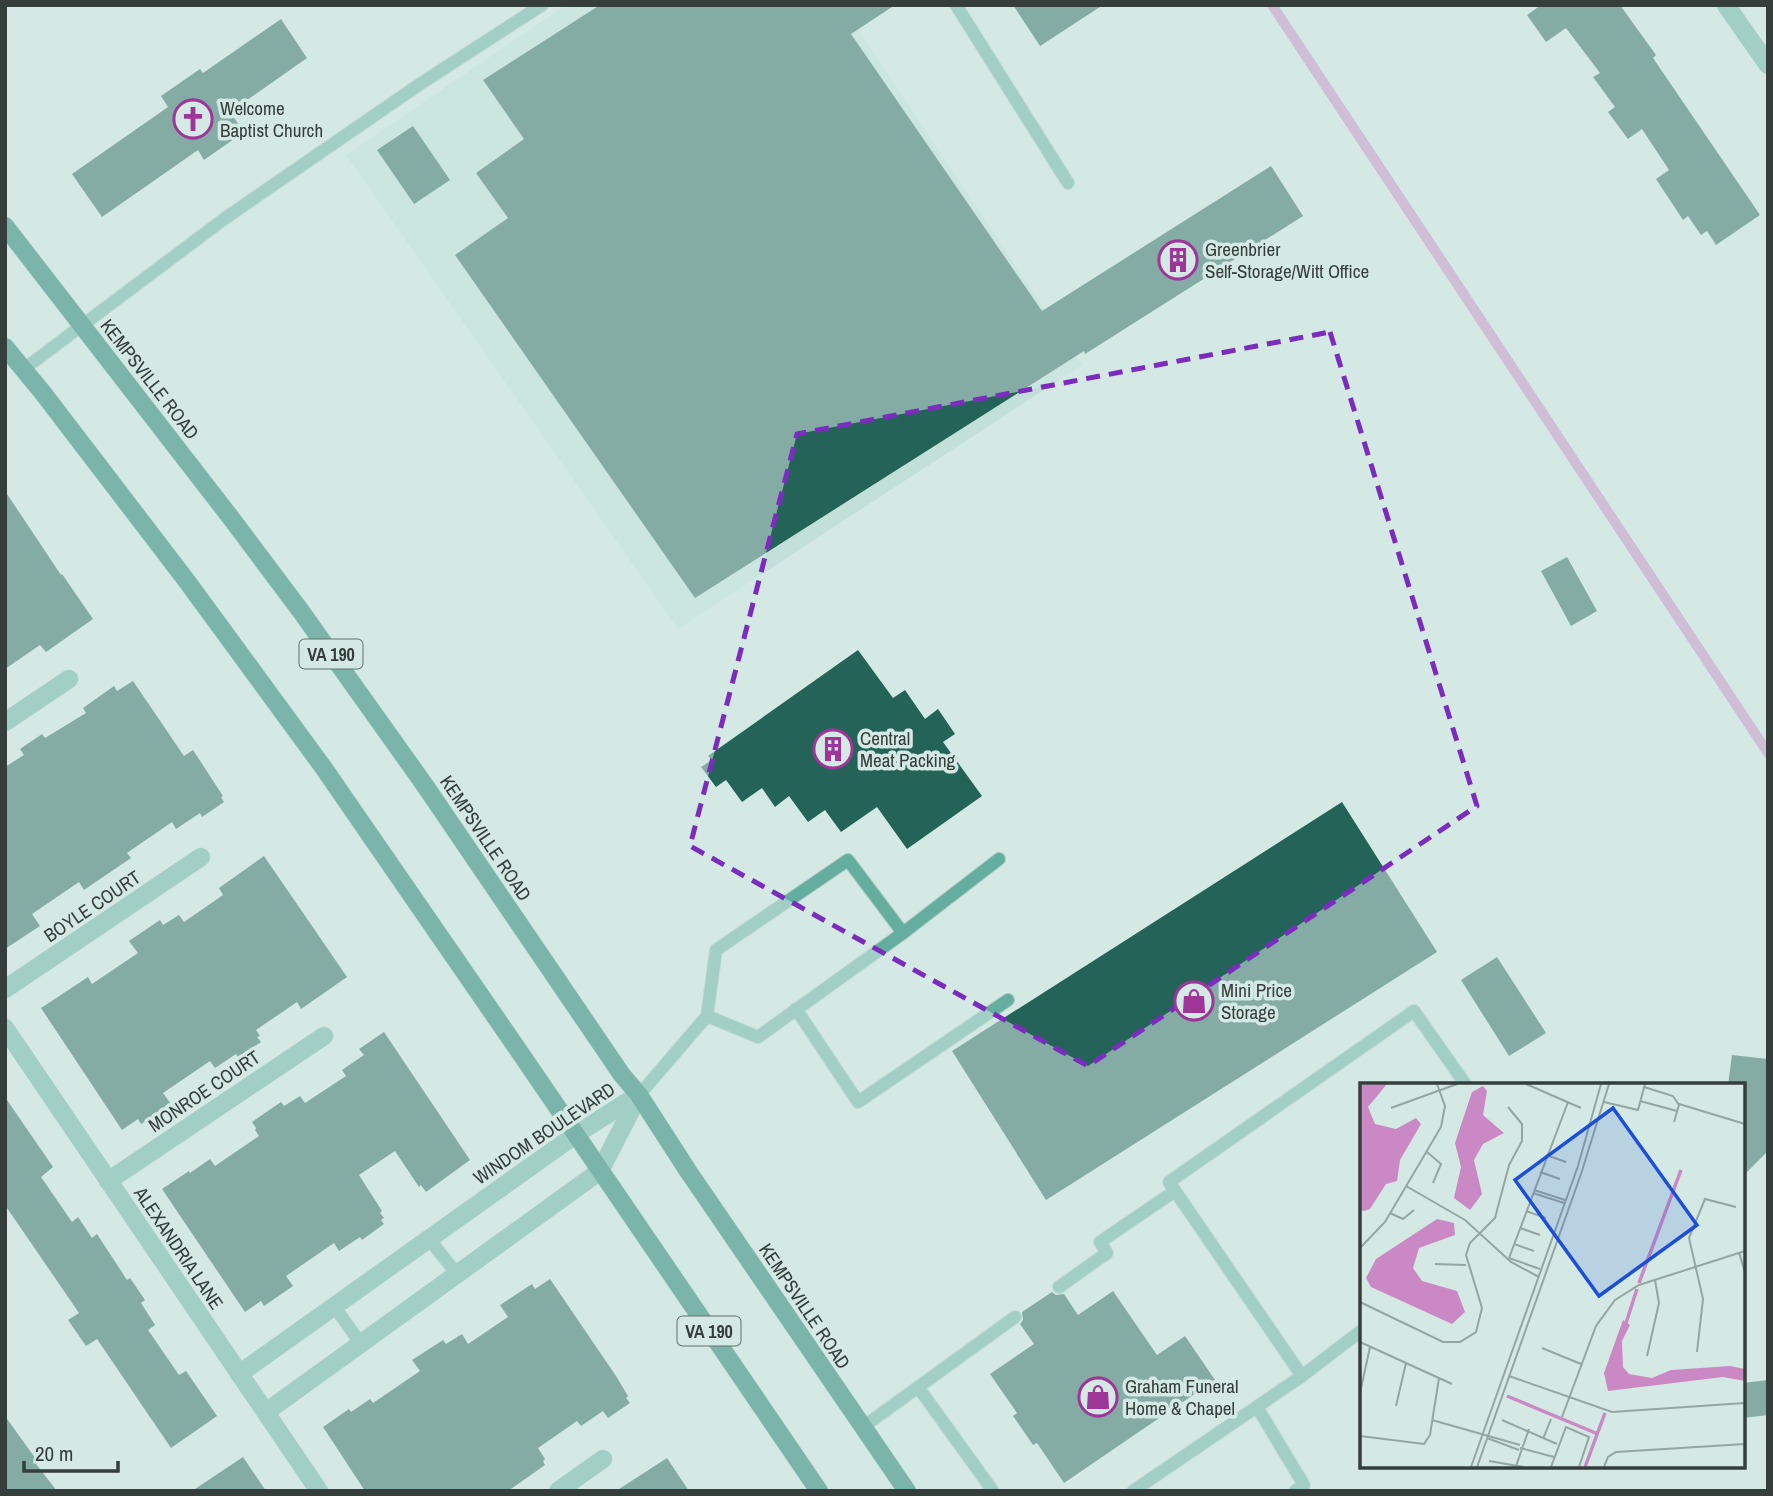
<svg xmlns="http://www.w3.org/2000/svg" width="1773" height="1496" font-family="'Archivo Narrow',sans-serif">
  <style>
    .built { fill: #c2e0d9 }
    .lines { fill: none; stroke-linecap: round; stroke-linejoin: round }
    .stream { stroke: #ca89c4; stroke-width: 10 }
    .building { fill: #246358 }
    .lane-casing { stroke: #b4c7c2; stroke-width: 14 }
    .street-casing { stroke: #b4c7c2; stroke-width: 19 }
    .primary-casing { stroke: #b4c7c2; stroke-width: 19 }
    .lane { stroke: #64ae9f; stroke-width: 12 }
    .street { stroke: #64ae9f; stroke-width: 18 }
    .primary { stroke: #107466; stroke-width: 18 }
    .marked { fill: none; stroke: #7b2cbf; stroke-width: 5; stroke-dasharray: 14 9; stroke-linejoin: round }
    .labels { text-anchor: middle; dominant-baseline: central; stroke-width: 7; stroke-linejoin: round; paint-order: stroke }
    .shield { fill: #d4e9e4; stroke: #65716e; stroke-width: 2 }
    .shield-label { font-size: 18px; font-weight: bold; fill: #363e3c }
    .poi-label { font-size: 19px; fill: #363e3c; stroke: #d4e9e4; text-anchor: start }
    .street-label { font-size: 19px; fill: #363e3c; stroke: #d4e9e4 }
    .inset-river { fill: none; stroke: #ca89c4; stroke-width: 3.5 }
    .inset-road { fill: none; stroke: #95a5a1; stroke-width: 2 }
    .view { fill: #1d4ed8; fill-opacity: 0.15; stroke: #1d4ed8; stroke-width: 3.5 }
    .inset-edge { fill: none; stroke: #363e3c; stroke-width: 3.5 }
  </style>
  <rect width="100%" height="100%" fill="#d4e9e4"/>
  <path class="built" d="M 566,5 L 842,5 L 1082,365 L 678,629 L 346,155 Z"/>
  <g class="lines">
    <path class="stream" d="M 1272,5 L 1768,753"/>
  </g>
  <g class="building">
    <path d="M 600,5 L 895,5 L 851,34 L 1042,311 L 1271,166 L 1303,216 L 1085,354 L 1084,351 L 695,598 L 455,255 L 508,218 L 476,173 L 524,139 L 483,80 Z"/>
    <path d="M 1013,5 L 1103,5 L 1040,46 Z"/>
    <path d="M 1541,5 L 1620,5 L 1656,55 L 1653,58 L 1760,215 L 1716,245 L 1707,231 L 1701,235 L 1688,216 L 1683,220 L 1656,179 L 1669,170 L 1642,129 L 1628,139 L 1608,112 L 1615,107 L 1593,77 L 1600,73 L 1566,28 L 1546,42 L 1527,15 Z"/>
    <path d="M 281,19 L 307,58 L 230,112 L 244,132 L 204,160 L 198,150 L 102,217 L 72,174 L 168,107 L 161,96 L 200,69 L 203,73 Z"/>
    <path d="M 413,126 L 450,180 L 414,204 L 377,150 Z"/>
    <path d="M 5,491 L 61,575 L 62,574 L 93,619 L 46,652 L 40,645 L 5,669 Z"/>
    <path d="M 1567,557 L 1597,611 L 1571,626 L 1541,571 Z"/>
    <path d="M 858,650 L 893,698 L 905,690 L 925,719 L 938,709 L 955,734 L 943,742 L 982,796 L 907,849 L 877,807 L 841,832 L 825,810 L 808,822 L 789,796 L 775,807 L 762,788 L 742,802 L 726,780 L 716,787 L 701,767 L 712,760 L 708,756 Z"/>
    <path d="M 133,681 L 184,756 L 193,750 L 223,796 L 221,797 L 224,802 L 202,817 L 200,813 L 176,829 L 172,822 L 127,853 L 131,858 L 84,890 L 79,882 L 32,914 L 40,926 L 5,949 L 5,767 L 24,755 L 20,749 L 42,734 L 45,738 L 86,713 L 83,708 L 114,686 L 117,691 Z"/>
    <path d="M 1342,802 L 1437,952 L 1046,1200 L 952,1051 Z"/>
    <path d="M 264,856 L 347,977 L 301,1009 L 297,1002 L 256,1030 L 260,1036 L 257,1037 L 261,1042 L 238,1057 L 236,1054 L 215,1068 L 210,1061 L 163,1093 L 171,1104 L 141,1124 L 138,1119 L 122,1130 L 41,1008 L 88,977 L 92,984 L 138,953 L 129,941 L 160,920 L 163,925 L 179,915 L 184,922 L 223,895 L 219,888 Z"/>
    <path d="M 1497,957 L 1546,1033 L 1509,1056 L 1461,980 Z"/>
    <path d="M 384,1032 L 470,1160 L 426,1192 L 421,1185 L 419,1187 L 395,1151 L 359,1175 L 382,1211 L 380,1213 L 384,1218 L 381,1220 L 384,1224 L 362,1240 L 360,1237 L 339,1251 L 334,1243 L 286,1276 L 293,1286 L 264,1306 L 261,1301 L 245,1312 L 162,1189 L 189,1171 L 190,1173 L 210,1159 L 215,1166 L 259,1136 L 255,1130 L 256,1128 L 252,1122 L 281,1102 L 284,1106 L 300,1096 L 305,1103 L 346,1076 L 342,1070 L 364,1055 L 359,1049 Z"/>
    <path d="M 1732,1055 L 1768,1059 L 1768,1151 L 1743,1176 L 1743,1085 L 1728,1085 Z"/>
    <path d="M 5,1097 L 53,1167 L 41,1177 L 72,1222 L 78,1217 L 92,1238 L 97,1234 L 127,1280 L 130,1278 L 145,1300 L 141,1303 L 155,1325 L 148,1330 L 179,1375 L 186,1371 L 217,1416 L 171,1448 L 97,1339 L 86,1346 L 68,1320 L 79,1313 L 5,1205 Z"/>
    <path d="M 550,1279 L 616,1376 L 628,1396 L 626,1398 L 630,1403 L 608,1418 L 603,1411 L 581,1426 L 577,1421 L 538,1448 L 545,1459 L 543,1461 L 545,1465 L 508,1491 L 365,1491 L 323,1427 L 349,1409 L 351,1412 L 370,1399 L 373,1403 L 420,1371 L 412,1360 L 443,1340 L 446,1344 L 462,1334 L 468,1344 L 508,1317 L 500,1305 L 532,1284 L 535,1289 Z"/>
    <path d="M 1113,1291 L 1157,1355 L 1185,1336 L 1215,1380 L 1064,1483 L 1037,1443 L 1033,1445 L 1013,1416 L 1017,1413 L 990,1374 L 1034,1344 L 1020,1324 L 1023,1320 L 1022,1312 L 1052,1292 L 1056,1295 L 1064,1294 L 1078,1315 Z"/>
    <path d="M 1768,1380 L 1768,1415 L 1743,1418 L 1743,1383 Z"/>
    <path d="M 5,1416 L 38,1462 L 36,1464 L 57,1491 L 5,1491 Z"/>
    <path d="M 243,1457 L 266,1491 L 192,1491 Z"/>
    <path d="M 667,1458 L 689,1491 L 616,1491 Z"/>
  </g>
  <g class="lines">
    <g class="lane-casing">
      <g id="lane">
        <path d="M 956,5 L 1068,183"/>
        <path d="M 24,369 L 224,219 L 420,84 L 542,5"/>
        <path d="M 903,933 L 999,859"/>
        <path d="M 796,1009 L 858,1102 L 1008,1000"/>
        <path d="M 639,1095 L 707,1016 L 716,950 L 848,860 L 903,933 L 758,1037 L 707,1016"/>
        <path d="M 429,1239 L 457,1274"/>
        <path d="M 1059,1287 L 1107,1253 L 1100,1242 L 1175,1191"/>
        <path d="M 334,1306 L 361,1344"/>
        <path d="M 1302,1376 L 1169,1182 L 1414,1011 L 1466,1085"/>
        <path d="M 918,1387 L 993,1491"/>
        <path d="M 1257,1407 L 1304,1485 L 1295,1491"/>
        <path d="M 863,1427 L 1015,1317"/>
        <path d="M 1133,1491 L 1302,1376 L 1362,1330"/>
      </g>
    </g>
    <g class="street-casing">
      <g id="street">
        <path d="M 1726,5 L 1768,65"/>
        <path d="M 5,722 L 69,679"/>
        <path d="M 5,989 L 201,857"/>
        <path d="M 5,1028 L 319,1491"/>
        <path d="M 108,1181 L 324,1036"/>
        <path d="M 239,1374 L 575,1135 L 638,1095"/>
        <path d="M 266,1412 L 600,1171 L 639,1095"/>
        <path d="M 558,1491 L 603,1459"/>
      </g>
    </g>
    <g class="primary-casing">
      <g id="primary">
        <path d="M 5,226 L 231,518 L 300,610 L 426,787 L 622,1075 L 639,1095 L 688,1171 L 907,1491"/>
        <path d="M 5,347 L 43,393 L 186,580 L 323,767 L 521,1054 L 819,1491"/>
      </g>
    </g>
    <use href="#lane" class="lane"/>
    <use href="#street" class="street"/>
    <use href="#primary" class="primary"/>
  </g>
  <path d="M0 0H1773V1496H0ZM 1330,332 L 1477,806 L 1088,1066 L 690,846 L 797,434 Z" fill="#d4e9e4" fill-opacity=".55" fill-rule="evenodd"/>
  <path class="marked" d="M 1330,332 L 1477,806 L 1088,1066 L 690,846 L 797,434 Z"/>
  <defs>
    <g id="church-ring" transform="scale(2.0125)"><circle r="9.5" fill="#d4e9e4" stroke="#9e3699" stroke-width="1.5"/><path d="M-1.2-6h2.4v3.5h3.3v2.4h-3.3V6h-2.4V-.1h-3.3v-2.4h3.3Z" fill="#9e3699"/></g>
    <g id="building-ring" transform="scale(2.0125)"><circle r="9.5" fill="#d4e9e4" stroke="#9e3699" stroke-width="1.5"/><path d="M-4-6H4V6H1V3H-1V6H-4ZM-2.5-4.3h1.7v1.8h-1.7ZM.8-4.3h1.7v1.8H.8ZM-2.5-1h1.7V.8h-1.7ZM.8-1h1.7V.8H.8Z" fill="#9e3699"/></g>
    <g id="shop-ring" transform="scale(2.0125)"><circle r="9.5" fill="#d4e9e4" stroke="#9e3699" stroke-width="1.5"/><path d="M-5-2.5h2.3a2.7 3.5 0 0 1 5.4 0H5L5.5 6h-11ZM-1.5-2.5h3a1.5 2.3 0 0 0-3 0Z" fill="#9e3699"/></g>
  </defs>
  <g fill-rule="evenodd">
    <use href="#church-ring" x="193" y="119"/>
    <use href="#building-ring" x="1178" y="260"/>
    <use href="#building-ring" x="833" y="749"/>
    <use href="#shop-ring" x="1194" y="1001"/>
    <use href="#shop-ring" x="1098" y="1397"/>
  </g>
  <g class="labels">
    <g class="shield">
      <rect x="299.5" y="639.5" width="63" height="29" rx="5"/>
      <rect x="677.5" y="1316.5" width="63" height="29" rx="5"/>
    </g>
    <g class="shield-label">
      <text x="331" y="654">VA 190</text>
      <text x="709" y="1331">VA 190</text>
    </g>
    <g class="poi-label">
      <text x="220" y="108">Welcome<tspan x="220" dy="22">Baptist Church</tspan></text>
      <text x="1205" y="249">Greenbrier<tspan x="1205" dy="22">Self-Storage/Witt Office</tspan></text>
      <text x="860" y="738">Central<tspan x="860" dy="22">Meat Packing</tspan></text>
      <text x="1221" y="990">Mini Price<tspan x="1221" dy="22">Storage</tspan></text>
      <text x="1125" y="1386">Graham Funeral<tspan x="1125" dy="22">Home &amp; Chapel</tspan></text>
    </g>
    <g class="street-label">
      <text transform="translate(150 379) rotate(52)">KEMPSVILLE ROAD</text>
      <text transform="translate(486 838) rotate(56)">KEMPSVILLE ROAD</text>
      <text transform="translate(92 906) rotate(-34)">BOYLE COURT</text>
      <text transform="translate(204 1091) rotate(-34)">MONROE COURT</text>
      <text transform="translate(544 1133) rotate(-34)">WINDOM BOULEVARD</text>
      <text transform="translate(179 1248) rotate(56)">ALEXANDRIA LANE</text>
      <text transform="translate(805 1306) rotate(56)">KEMPSVILLE ROAD</text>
    </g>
  </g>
  <g transform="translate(1360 1083)">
    <rect width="385" height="385" fill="#d4e9e4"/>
    <path d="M 27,1 L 8,24 L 15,41 L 36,46 L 56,35 L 61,41 L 40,77 L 37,98 L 26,101 L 10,126 L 4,128 L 0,127 L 0,2 ZM 123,3 L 127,8 L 123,32 L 144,50 L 123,61 L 114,77 L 122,111 L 110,127 L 94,115 L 101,84 L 95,60 L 112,9 ZM 77,136 L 94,140 L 95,152 L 59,165 L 53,185 L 62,198 L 97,208 L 105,229 L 92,241 L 11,204 L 6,195 L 16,176 ZM 263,237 L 270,242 L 262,258 L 263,284 L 269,291 L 292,295 L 311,287 L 370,283 L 385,286 L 385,298 L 363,294 L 248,308 L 244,290 Z" fill="#ca89c4"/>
    <path class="inset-river" d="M 279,200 L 321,87M 266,240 L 277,206M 147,313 L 238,351M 225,384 L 245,330"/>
    <path class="inset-road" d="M 166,1 L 221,25M 284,4 L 313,13 L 319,22 L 314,39M 280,18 L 317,28M 244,19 L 278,27 L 285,1M 319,21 L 385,41M 31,25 L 97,1M 67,69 L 81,81 L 73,100M 186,72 L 206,79M 180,89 L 200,96M 46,103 L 105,137 L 151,179 L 179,194M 174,107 L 205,117M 173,110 L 204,120M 166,128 L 186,135M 30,130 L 43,136 L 54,127M 160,145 L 180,152M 154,161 L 174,168M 0,165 L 25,139 L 81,44 L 85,23 L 77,1M 379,169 L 385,190M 149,175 L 180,186M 149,175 L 208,19M 75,181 L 106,182M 0,219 L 83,259 L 100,259 L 116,249 L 122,225 L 106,172 L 110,160 L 135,135 L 149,82 L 162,58 L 162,41 L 148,24M 0,259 L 92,301M 182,265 L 221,281M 337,269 L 343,216 L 329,155 L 345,116 L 376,124M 287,273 L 299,220 L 295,197M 149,293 L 252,329 L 385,320M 0,310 L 10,264M 36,323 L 46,280M 202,334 L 236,243 L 255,217 L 279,202 L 385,168M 72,337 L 160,362M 142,337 L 197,361M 0,353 L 64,361 L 70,352 L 79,295M 127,355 L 159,367M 183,356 L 191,336M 160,365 L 194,374M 129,378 L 164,384M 156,383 L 169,346M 111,384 L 218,83 L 241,1M 117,384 L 221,91 L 249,1M 191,384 L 206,344 L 229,354 L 219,384M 244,384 L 248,374 L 256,369 L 385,361"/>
    <path class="view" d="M 253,25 L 337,142 L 239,213 L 155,97 Z"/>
    <rect width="385" height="385" class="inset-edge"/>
  </g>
  <rect width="1773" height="1496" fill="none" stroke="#363e3c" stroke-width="14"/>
  <path d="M24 1461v10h94v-10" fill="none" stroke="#363e3c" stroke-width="3.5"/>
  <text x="35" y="1461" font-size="21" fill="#363e3c" stroke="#d4e9e4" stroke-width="5" paint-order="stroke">20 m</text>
</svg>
